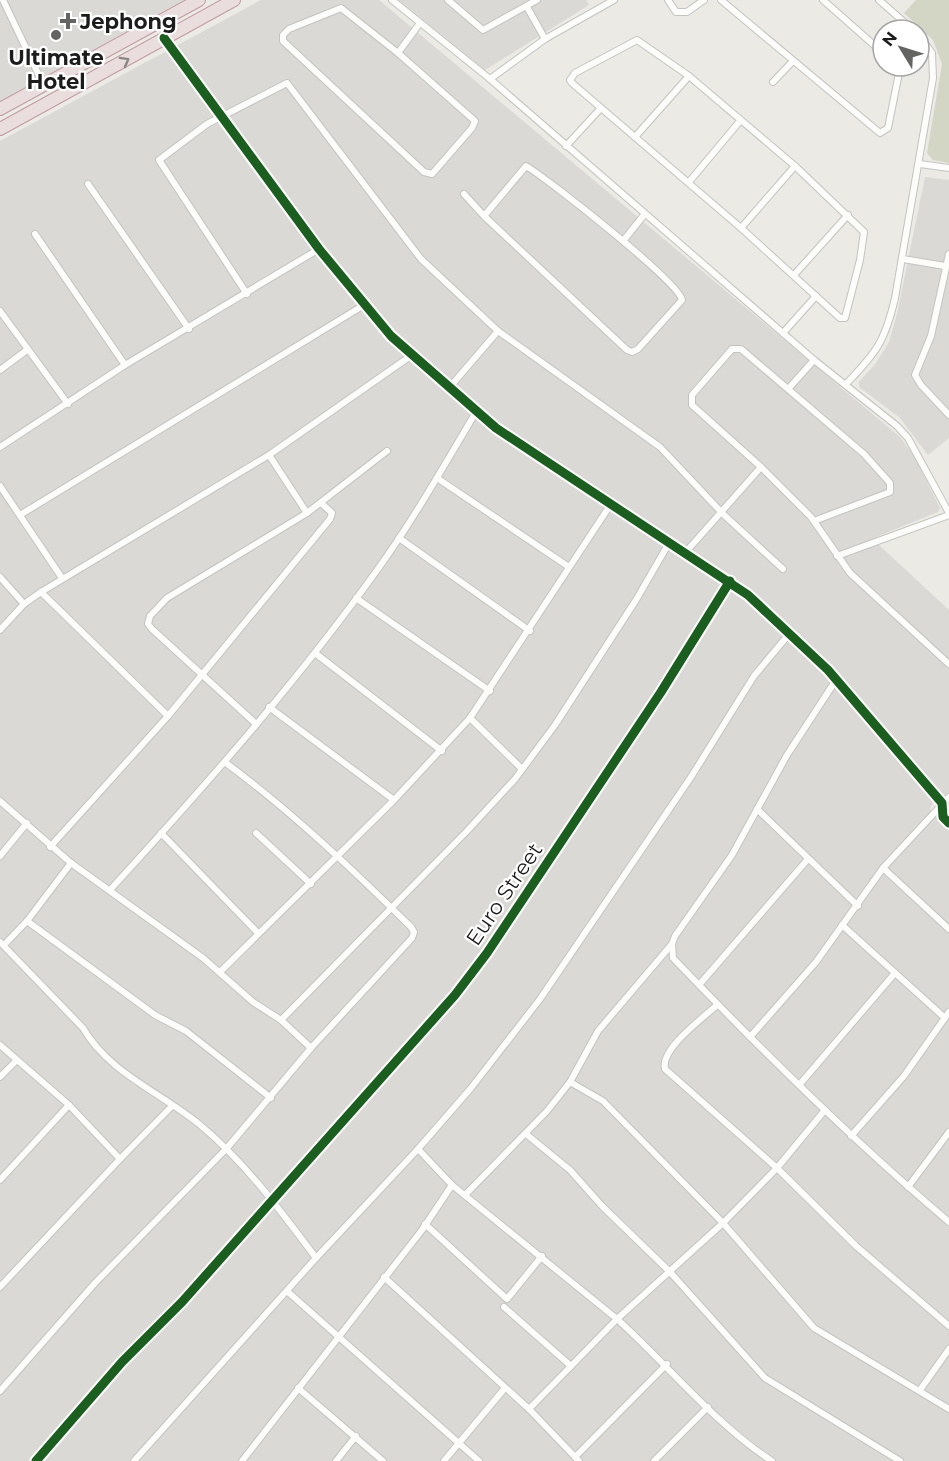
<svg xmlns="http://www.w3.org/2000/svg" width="949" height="1461" font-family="Montserrat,sans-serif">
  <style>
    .residential { fill: #dad9d6 }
    .construction { fill: #d3d5c5 }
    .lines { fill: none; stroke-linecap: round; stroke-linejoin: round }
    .street-casing { stroke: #c3c3c0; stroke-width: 8 }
    .highway-casing { stroke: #c29ba1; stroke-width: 14 }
    .street { stroke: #fcfcfb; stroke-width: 6 }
    .highway { stroke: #e9dddd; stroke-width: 12 }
    .cycleway-casing { stroke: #fff; stroke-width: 13 }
    .cycleway { stroke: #1b5e20; stroke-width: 9 }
    .oneway { stroke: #8d8686 }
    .poi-dot { fill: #646462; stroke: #fff; stroke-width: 2 }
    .labels { text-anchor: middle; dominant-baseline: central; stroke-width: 4.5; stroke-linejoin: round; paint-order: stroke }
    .poi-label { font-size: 21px; font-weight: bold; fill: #1c1c1c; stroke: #fff; text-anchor: start }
    .street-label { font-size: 21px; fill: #1c1c1c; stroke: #fff }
  </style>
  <rect width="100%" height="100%" fill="#ebeae4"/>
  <g class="residential">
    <path d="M 0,0 L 184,0 L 0,101 Z"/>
    <path d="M 261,0 L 379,0 L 900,437 L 914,456 L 940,508 L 938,512 L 876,537 L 879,545 L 949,610 L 949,795 L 933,803 L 930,809 L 949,831 L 949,1461 L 0,1461 L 0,141 Z"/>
    <path d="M 399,0 L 586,0 L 589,5 L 485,70 Z"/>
    <path d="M 925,177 L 949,180 L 949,438 L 928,455 L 900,418 L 859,387 L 859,382 L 876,363 L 889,342 L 897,314 Z"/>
  </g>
  <path class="construction" d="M 916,0 L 949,0 L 949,163 L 933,160 L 927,153 L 942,64 L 933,40 L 904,13 Z"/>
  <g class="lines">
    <g class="street-casing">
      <g id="street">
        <path d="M 3,0 L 44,86"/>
        <path d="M 392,0 L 490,79 L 814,360 L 897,426 L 908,438 L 949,513"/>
        <path d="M 448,0 L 483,30 L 537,0"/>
        <path d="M 668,0 L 676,12 L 687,12 L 704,0"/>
        <path d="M 721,0 L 880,133 L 888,128 L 899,73 L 896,66"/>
        <path d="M 823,0 L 883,53"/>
        <path d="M 879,0 L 913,30"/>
        <path d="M 527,7 L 545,39"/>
        <path d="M 341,8 L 398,53 L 475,121 L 472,128 L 432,174 L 424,172 L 283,41 L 283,35 L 289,29 Z"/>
        <path d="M 165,38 L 319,249 L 391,336 L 496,428 L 748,595 L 828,670 L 942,803 L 943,817 L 949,823"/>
        <path d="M 637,40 L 689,76 L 795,166 L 864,232 L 860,260 L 845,318 L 840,318 L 741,228 L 572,83 L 570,80 L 575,73 Z"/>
        <path d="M 398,53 L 420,23"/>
        <path d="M 490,79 L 545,39 L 614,0"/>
        <path d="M 773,82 L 793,61"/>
        <path d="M 635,137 L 689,76"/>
        <path d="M 566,146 L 601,108"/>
        <path d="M 920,164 L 949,168"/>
        <path d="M 689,182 L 740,121"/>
        <path d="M 88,184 L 189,329"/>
        <path d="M 464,194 L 484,216 L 627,350 L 632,352 L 638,349 L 682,300 C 679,282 548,179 526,166 L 484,216"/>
        <path d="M 741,228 L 795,166"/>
        <path d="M 35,234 L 125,365"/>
        <path d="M 623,241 L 644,215"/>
        <path d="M 949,254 L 931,336 L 915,375 L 921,385 L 949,415"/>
        <path d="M 903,259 L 945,266"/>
        <path d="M 794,275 L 848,215"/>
        <path d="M 247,294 L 159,160 L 207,124 L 287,83 L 421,259 L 498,331 L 660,447 L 723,514 L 783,569"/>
        <path d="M 0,311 L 68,404"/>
        <path d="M 783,333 L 816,296"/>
        <path d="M 0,370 L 27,350"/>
        <path d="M 846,384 C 877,352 885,341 895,298 L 933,78 L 932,53 L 919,35"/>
        <path d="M 449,388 L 498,331"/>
        <path d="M 789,388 L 814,360"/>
        <path d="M 0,447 L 125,365 L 319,249"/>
        <path d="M 269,455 L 307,513"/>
        <path d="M 437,478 L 569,567"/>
        <path d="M 0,486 L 62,578"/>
        <path d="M 20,515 L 364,305"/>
        <path d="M 814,521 L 890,492 L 890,483 L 864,454 L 741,349 L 732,349 L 692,395 L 692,405 L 761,467 L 811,517 L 850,573 L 949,664"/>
        <path d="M 399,538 L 530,631"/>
        <path d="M 685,553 L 761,467"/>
        <path d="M 837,556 L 949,515"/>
        <path d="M 0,577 L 24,604"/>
        <path d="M 41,592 L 168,716"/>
        <path d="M 356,598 L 490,691"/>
        <path d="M 0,630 L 24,604 L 41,592 L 269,455 L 412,355"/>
        <path d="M 315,653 L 442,751"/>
        <path d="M 836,680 L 787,755 L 732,855 L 675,936 L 672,944 L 673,958 C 761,1050 852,1140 949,1222"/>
        <path d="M 269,707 L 394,800"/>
        <path d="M 470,718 L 522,769"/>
        <path d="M 255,723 L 152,629 L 148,624 L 150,616 L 167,598 L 307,513 L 387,451"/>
        <path d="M 0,801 L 71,863 L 203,958 L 253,1002 L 281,1020 L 311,1048"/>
        <path d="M 757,809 L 858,906"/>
        <path d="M 161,833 L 258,933"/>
        <path d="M 256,833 L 311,884"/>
        <path d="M 50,847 L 168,716 L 330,519 L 332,513 L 321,503"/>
        <path d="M 0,856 L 27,823"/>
        <path d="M 883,868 L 949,929"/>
        <path d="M 110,890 C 205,786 298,681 380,566 C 415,517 445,464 476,412"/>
        <path d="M 27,921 L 71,863"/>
        <path d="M 842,925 L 945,1018"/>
        <path d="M 0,942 L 83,1028 C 109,1073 160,1092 199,1124 C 245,1162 280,1210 316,1258"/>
        <path d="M 4,945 L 27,921 L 155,1015 L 186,1031 L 271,1098"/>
        <path d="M 220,972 L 394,800 L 470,718 L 611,504"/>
        <path d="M 699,985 L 808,859"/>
        <path d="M 717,1005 C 703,1018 660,1049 665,1069 L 777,1168 L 856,1246 L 949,1326"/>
        <path d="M 281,1020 L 467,831 L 515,779 L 555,725 L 636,600 L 669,543"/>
        <path d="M 750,1037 L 816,962 L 883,868 L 949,797"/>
        <path d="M 0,1045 L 69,1105 L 120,1159 L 172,1106"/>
        <path d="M 0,1077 L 16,1061"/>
        <path d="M 570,1082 L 603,1101 L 723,1223 L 814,1328 L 949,1409"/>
        <path d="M 800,1084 L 895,973"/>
        <path d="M 526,1134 L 570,1170 L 602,1206 L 670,1272 L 765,1378 L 900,1461"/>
        <path d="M 851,1136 L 904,1076 L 949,1012"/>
        <path d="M 0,1180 L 69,1105"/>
        <path d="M 908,1187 L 949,1132"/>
        <path d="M 465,1195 L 547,1111 L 570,1082 L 598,1031 L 672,944"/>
        <path d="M 425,1224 L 507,1299 L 542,1256"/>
        <path d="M 384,1277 L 529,1409 L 617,1319 L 452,1185 L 418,1149"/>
        <path d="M 0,1287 L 120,1159"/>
        <path d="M 288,1292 L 479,1461"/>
        <path d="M 504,1307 L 571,1366"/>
        <path d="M 298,1388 L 383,1461"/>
        <path d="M 920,1390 L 949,1349"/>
        <path d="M 0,1391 L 95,1283 L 227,1148 L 311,1048 L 412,938 L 414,932 L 411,927 C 352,869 292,812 226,763"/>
        <path d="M 529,1409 L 579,1461"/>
        <path d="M 575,1457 L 667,1364"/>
        <path d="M 36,1461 L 122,1362 L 182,1302 L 455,995 L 487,953 L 661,692 L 730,581"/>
        <path d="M 134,1461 L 316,1258 L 418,1149 L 471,1088 L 540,999 L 691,777 L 754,676 L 790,633"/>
        <path d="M 242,1461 L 422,1230 L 452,1185"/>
        <path d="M 336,1461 L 356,1436"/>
        <path d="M 444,1461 L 505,1388"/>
        <path d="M 654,1461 L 708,1407"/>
        <path d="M 772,1461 C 717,1426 666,1363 617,1319 L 723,1223 L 777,1168 L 825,1110"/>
      </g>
    </g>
    <g class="highway-casing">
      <g id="highway">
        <path d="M 0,109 L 199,0"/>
        <path d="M 0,129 L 234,0"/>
      </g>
    </g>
    <use href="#street" class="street"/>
    <use href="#highway" class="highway"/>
    <g class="cycleway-casing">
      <g id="cycleway">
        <path d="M 164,38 L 319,249 L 391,336 L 496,428 L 748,595 L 828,670 L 942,803 L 943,817 L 949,823"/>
        <path d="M 36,1461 L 122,1362 L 182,1302 L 455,995 L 487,953 L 661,692 L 730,581"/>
      </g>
    </g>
    <use href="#cycleway" class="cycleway"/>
  </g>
  <defs><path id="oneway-chevron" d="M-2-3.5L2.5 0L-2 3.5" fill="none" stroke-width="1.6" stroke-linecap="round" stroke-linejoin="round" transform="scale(1.5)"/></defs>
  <use class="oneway" href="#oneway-chevron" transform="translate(125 61) rotate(-29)"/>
  <g class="poi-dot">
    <path d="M65 12h6v6h6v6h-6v6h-6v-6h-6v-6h6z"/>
    <circle cx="56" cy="35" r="6"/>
  </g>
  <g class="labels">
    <g class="poi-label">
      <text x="80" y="21">Jephong</text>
      <text x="56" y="57" text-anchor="middle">Ultimate<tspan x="56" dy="24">Hotel</tspan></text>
    </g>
    <g class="street-label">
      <text transform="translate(504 894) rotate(-56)">Euro Street</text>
    </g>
  </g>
  <g transform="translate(901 48) rotate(308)"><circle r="28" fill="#ffffff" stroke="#a4a4a4" stroke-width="1.5"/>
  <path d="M0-4.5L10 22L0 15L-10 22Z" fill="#646462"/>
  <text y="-9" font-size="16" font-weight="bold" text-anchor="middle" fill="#1c1c1c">N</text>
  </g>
</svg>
